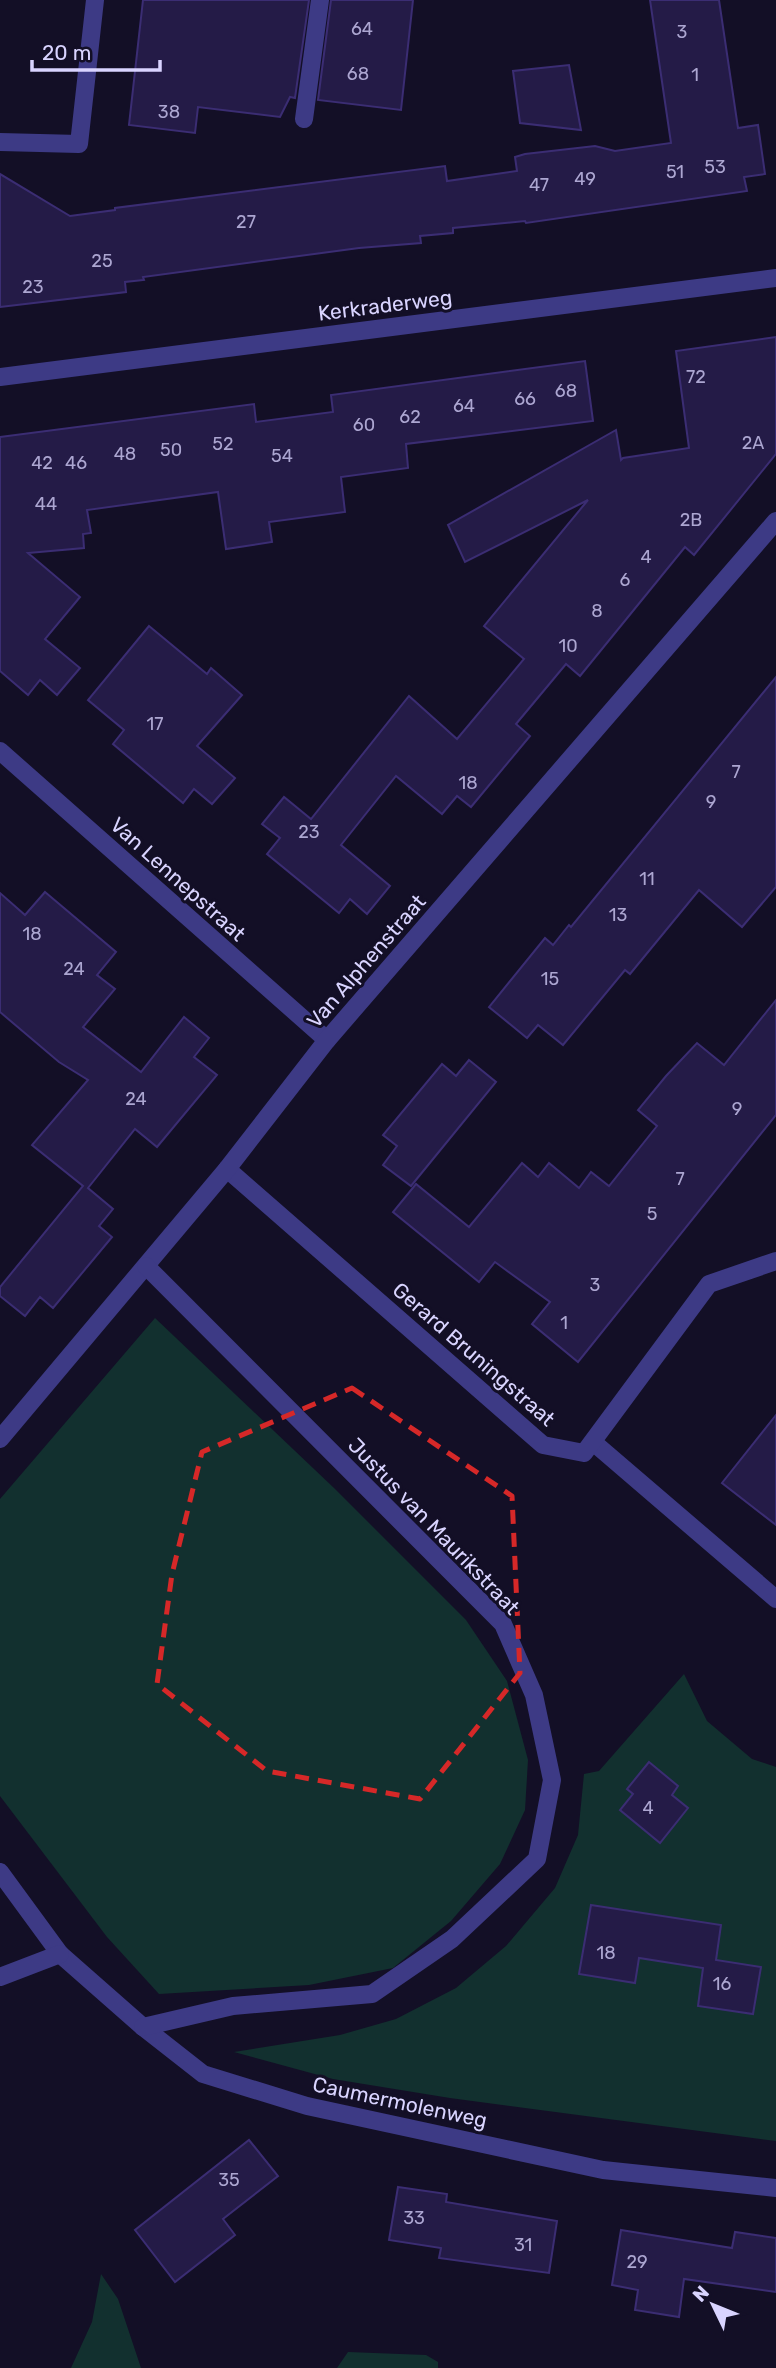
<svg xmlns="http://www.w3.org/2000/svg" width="776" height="2368" font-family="Rubik,sans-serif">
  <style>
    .green { fill: #12302f }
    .building { fill: #241b47; stroke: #3b2d73; stroke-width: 2 }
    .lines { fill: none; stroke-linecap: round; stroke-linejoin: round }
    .service { stroke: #3d3a85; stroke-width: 18 }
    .minor { stroke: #3d3a85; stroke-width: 18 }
    .tertiary { stroke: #3d3a85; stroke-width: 18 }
    .marked { fill: none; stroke: #d62828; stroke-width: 5; stroke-dasharray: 14 9; stroke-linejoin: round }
    .labels { text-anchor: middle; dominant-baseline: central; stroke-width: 6; stroke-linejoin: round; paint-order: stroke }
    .number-label { font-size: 18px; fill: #aca6d1 }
    .street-label { font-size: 21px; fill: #d9d4ff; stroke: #130f26 }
  </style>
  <rect width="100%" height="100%" fill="#130f26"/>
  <g class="green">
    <path d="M 155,1318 L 334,1488 L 466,1620 L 507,1681 L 528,1760 L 525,1810 L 500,1864 L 451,1921 L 393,1968 L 309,1985 L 159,1994 L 107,1937 L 0,1796 L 0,1499 Z"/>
    <path d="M 684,1674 L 707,1721 L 752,1759 L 776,1767 L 776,2141 L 450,2098 L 333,2079 L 234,2052 L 340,2035 L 396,2019 L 456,1988 L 506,1946 L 555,1888 L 578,1835 L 584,1774 L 599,1771 Z"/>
    <path d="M 101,2274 L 118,2299 L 141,2368 L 71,2368 L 92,2322 Z"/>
    <path d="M 348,2352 L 426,2355 L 438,2362 L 438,2368 L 337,2368 Z"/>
  </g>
  <g class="building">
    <path d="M 143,0 L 309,0 L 295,98 L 290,97 L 280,117 L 198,107 L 195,133 L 129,125 Z"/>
    <path d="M 331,0 L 413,0 L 401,110 L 318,100 Z"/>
    <path d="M 650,0 L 719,0 L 738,128 L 758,125 L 765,174 L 744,177 L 747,191 L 526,223 L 525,221 L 453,228 L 453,233 L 420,236 L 421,243 L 359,248 L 143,277 L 144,280 L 125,282 L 126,292 L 0,307 L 0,174 L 70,216 L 115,210 L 115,208 L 445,166 L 447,181 L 517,171 L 515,157 L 525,154 L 595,146 L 615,151 L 671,143 Z"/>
    <path d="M 569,65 L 581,130 L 520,123 L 513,71 Z"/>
    <path d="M 776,337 L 776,454 L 694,555 L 685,547 L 580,676 L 566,664 L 516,724 L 530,736 L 471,807 L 457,796 L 442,814 L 396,776 L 341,845 L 390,886 L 367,914 L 350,899 L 339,913 L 267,854 L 280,838 L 262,824 L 284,797 L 311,819 L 409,696 L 457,739 L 524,659 L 484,626 L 588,500 L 465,562 L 448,525 L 616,430 L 621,460 L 623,458 L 689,448 L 676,351 Z"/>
    <path d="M 585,361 L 593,421 L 406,444 L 408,468 L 341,477 L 345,512 L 269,522 L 272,542 L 226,549 L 218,492 L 87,510 L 91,533 L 83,534 L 84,548 L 28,553 L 80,597 L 45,639 L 80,668 L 57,695 L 40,680 L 28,695 L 0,671 L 0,437 L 254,404 L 256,422 L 333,412 L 331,395 Z"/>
    <path d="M 149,626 L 207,674 L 211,668 L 242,695 L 197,746 L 235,778 L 212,804 L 194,789 L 183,803 L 113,744 L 124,730 L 88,700 Z"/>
    <path d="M 776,677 L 776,887 L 742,927 L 699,890 L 630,974 L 625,970 L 563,1045 L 538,1025 L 527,1038 L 489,1007 L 545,938 L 553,945 L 569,925 L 571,927 Z"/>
    <path d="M 45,892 L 116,952 L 97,975 L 115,989 L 83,1027 L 141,1072 L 184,1017 L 209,1038 L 194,1057 L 217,1075 L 157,1147 L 135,1129 L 88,1188 L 113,1209 L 99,1226 L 112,1237 L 53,1308 L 40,1297 L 25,1316 L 0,1296 L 0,1287 L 83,1186 L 32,1145 L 88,1080 L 59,1062 L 0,1012 L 0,893 L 25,915 Z"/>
    <path d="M 776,1000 L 776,1115 L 578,1362 L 532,1324 L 550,1302 L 495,1262 L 479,1282 L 393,1212 L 416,1184 L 469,1227 L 522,1163 L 538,1177 L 549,1163 L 579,1188 L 591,1172 L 609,1186 L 657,1126 L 638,1110 L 666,1076 L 697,1043 L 724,1065 Z"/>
    <path d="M 469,1060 L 496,1082 L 411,1186 L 383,1165 L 397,1146 L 383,1135 L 442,1064 L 456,1076 Z"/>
    <path d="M 776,1415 L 776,1525 L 722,1483 Z"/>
    <path d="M 649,1762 L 678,1786 L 672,1795 L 688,1808 L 660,1843 L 620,1810 L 633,1794 L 627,1789 Z"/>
    <path d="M 591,1905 L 721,1925 L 716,1960 L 761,1967 L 753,2014 L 698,2006 L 703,1968 L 639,1958 L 635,1983 L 579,1974 Z"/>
    <path d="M 249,2140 L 278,2176 L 223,2219 L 235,2235 L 175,2282 L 135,2230 Z"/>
    <path d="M 398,2187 L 447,2194 L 446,2202 L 557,2221 L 549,2273 L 439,2258 L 441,2248 L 389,2240 Z"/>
    <path d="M 621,2230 L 732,2248 L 735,2232 L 776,2238 L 776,2292 L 684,2279 L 679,2317 L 635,2310 L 638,2290 L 612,2285 Z"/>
  </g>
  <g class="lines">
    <path class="service" d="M 593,1442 L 776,1599"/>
    <g class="minor">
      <path d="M 304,119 L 320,0"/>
      <path d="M 0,142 L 79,144 L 95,0"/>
      <path d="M 0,751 L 327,1040"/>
      <path d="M 227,1169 L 543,1445 L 584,1453 L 709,1284 L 776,1261"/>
      <path d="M 0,1439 L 227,1169 L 327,1040 L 776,521"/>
      <path d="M 0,1872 L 60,1954 L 143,2027 L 203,2074 L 307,2106 L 603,2170 L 776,2188"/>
      <path d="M 0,1977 L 60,1954"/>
      <path d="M 143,2027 L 233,2006 L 372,1994 L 452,1939 L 537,1859 L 552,1780 L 534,1695 L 503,1624 L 146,1266"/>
    </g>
    <path class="tertiary" d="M 0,377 L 776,278"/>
  </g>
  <path class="marked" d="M 352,1388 L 512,1496 L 520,1673 L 420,1799 L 267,1771 L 157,1684 L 172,1574 L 202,1452 Z"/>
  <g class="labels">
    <g class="number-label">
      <text x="362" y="29">64</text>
      <text x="682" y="32">3</text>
      <text x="358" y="74">68</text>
      <text x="695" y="75">1</text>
      <text x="169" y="112">38</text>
      <text x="715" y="167">53</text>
      <text x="675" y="172">51</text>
      <text x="585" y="179">49</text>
      <text x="539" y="185">47</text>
      <text x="246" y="222">27</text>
      <text x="102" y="261">25</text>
      <text x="33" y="287">23</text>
      <text x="696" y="377">72</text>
      <text x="566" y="391">68</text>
      <text x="525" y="399">66</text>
      <text x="464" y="406">64</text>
      <text x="410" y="417">62</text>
      <text x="364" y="425">60</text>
      <text x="753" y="443">2A</text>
      <text x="223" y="444">52</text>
      <text x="171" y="450">50</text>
      <text x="125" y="454">48</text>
      <text x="282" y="456">54</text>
      <text x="42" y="463">42</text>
      <text x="76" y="463">46</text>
      <text x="46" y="504">44</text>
      <text x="691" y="520">2B</text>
      <text x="646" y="557">4</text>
      <text x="625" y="580">6</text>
      <text x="597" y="611">8</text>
      <text x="568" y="646">10</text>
      <text x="155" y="724">17</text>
      <text x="736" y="772">7</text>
      <text x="468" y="783">18</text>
      <text x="711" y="802">9</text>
      <text x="309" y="832">23</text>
      <text x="647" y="879">11</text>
      <text x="618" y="915">13</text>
      <text x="32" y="934">18</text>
      <text x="74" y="969">24</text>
      <text x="550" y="979">15</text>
      <text x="136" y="1099">24</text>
      <text x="737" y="1109">9</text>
      <text x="680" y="1179">7</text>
      <text x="652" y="1214">5</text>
      <text x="595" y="1285">3</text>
      <text x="564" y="1323">1</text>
      <text x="648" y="1808">4</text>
      <text x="606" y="1953">18</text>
      <text x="722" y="1984">16</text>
      <text x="229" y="2180">35</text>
      <text x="414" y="2218">33</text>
      <text x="523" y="2245">31</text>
      <text x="637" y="2262">29</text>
    </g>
    <g class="street-label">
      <text transform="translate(385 305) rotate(-7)">Kerkraderweg</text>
      <text transform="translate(178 879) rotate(42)">Van Lennepstraat</text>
      <text transform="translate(366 961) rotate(-49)">Van Alphenstraat</text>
      <text transform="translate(474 1354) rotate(41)">Gerard Bruningstraat</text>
      <text transform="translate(434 1526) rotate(46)">Justus van Maurikstraat</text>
      <text transform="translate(400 2102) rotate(12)">Caumermolenweg</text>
    </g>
  </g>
  <g transform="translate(713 2305) rotate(313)" stroke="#130f26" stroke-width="5" paint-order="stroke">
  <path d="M0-5L12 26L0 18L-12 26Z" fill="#d9d4ff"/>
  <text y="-10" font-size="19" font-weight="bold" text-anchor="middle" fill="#d9d4ff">N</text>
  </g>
  <path d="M32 60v10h128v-10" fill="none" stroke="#d9d4ff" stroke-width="3.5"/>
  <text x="42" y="60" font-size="21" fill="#d9d4ff" stroke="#130f26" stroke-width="5" paint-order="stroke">20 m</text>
</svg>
